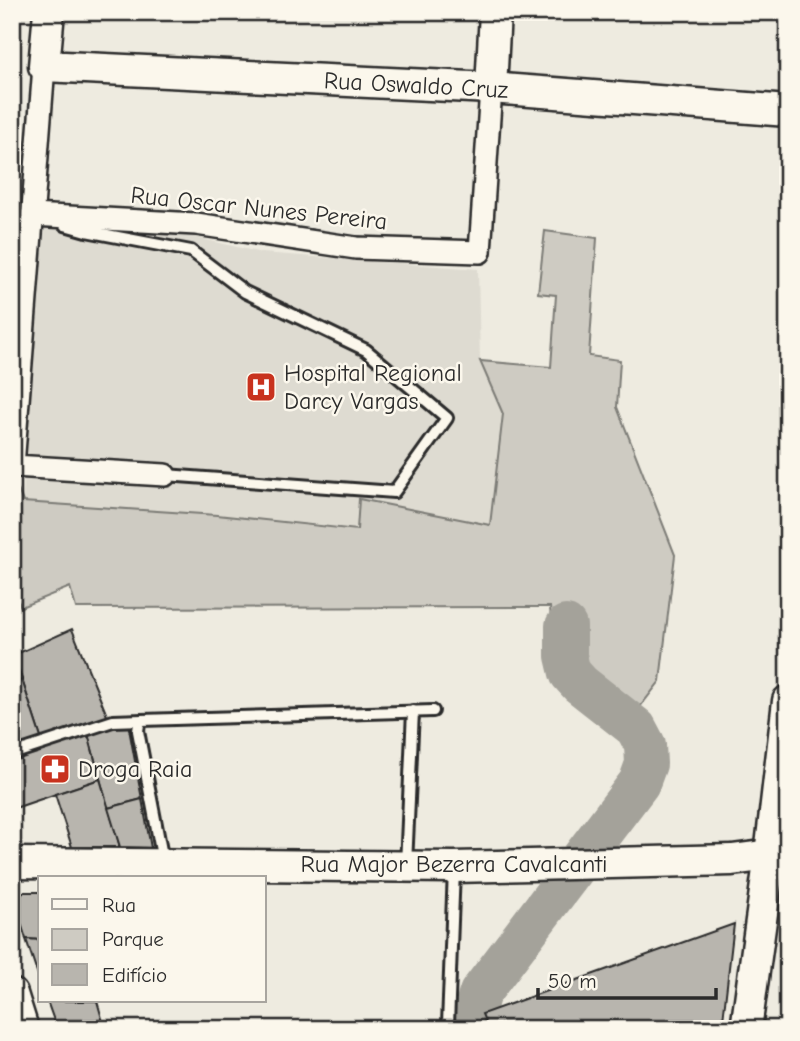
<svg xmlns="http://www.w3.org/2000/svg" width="800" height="1041" font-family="'Comic Neue',sans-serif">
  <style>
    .built { fill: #dedbd1 }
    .green { fill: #cecbc2; stroke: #7c7b76; stroke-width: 2 }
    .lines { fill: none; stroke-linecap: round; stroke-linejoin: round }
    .river { stroke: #a4a29a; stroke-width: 42 }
    .building { fill: #b8b5ae; stroke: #2b2b2b; stroke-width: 2 }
    .lane-casing { stroke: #2b2b2b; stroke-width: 16 }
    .street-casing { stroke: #2b2b2b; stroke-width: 26 }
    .secondary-casing { stroke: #2b2b2b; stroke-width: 35 }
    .lane { stroke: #fbf7ec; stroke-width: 10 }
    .street { stroke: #fbf7ec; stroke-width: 21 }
    .secondary { stroke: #fbf7ec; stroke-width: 30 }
    .labels { text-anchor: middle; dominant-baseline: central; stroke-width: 5; stroke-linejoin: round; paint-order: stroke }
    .street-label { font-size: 24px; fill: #2b2b2b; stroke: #fbf7ec }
    .poi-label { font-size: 24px; fill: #2b2b2b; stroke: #fbf7ec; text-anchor: start }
  </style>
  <rect width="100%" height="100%" fill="#eeebe0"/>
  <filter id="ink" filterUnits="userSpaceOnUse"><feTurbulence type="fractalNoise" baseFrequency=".0143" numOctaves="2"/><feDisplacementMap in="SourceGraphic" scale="14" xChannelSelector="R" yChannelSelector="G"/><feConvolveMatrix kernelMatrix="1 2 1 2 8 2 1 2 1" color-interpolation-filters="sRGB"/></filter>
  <g filter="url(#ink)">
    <path class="built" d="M 40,216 L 182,234 L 262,253 L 478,269 L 480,361 L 503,414 L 491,525 L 360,500 L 358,530 L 217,515 L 23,502 Z"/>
    <path class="green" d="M 545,231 L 597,238 L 589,356 L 620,360 L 617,407 L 675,555 L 660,681 L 622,730 L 575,695 L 560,680 L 554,660 L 550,607 L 76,608 L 70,587 L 21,607 L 12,589 L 12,475 L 23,502 L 217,515 L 357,530 L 359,499 L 490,525 L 503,414 L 480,361 L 551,367 L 556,295 L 538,293 Z"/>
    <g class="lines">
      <path class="river" d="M 482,1029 C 474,1016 475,1007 480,993 L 639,783 L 646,764 L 645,745 L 636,728 L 580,684 L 570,673 L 566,656 L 566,626"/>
    </g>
    <g class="building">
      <path d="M 72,629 L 108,718 L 42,741 L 14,655 Z"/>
      <path d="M 12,652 L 22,680 L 12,684 Z"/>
      <path d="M 22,680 L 42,741 L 12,751 L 12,684 Z"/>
      <path d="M 128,723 L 142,799 L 108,808 L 88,734 L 118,724 Z"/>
      <path d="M 88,734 L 100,779 L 12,809 L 12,759 Z"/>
      <path d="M 100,779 L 120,847 L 72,847 L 55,794 Z"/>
      <path d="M 142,799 L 151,848 L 120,847 L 108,808 Z"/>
      <path d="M 23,892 L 40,892 L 40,940 L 26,939 L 15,904 Z"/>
      <path d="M 734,924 L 722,1029 L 490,1029 L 485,1021 L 482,1014 Z"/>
      <path d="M 26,939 L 40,940 L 40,981 Z"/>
      <path d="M 47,1001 L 97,1001 L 105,1029 L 57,1029 Z"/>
    </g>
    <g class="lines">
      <g class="lane-casing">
        <g id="lane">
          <path d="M 65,225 L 86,231 L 191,251 L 245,292 L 366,350 L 447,418 L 394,492 L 165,475"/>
          <path d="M 12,754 L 113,721 L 142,720"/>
          <path d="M 163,861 L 138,731 L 139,724 L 142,720 L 433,711"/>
          <path d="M 406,865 L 413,711"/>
          <path d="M 451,1029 L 448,1024 L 454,870"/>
        </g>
      </g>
      <g class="street-casing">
        <g id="street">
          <path d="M 44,66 L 13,466 L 165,475"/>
          <path d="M 32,215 L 196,224 L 356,248 L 480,252 L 491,88"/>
        </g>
      </g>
      <g class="secondary-casing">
        <g id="secondary">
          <path d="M 49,12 L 44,66 L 491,88 L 788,111"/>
          <path d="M 491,88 L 495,12"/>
          <path d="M 12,863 L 454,867 L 732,860 L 770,855 L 788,855"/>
          <path d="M 12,994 L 23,1029"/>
          <path d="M 746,1029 L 770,855 L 788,701"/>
        </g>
      </g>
      <use href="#lane" class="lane"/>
      <use href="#street" class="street"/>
      <use href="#secondary" class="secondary"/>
    </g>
  </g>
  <defs>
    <g id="hospital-square" transform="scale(1.575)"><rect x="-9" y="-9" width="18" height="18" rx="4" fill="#c8321e" stroke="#fbf7ec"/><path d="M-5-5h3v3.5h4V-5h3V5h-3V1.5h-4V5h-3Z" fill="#fff"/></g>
    <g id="pharmacy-square" transform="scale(1.575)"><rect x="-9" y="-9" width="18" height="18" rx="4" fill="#c8321e" stroke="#fbf7ec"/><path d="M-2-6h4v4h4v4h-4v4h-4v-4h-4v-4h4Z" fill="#fff"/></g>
  </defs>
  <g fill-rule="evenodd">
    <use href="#hospital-square" x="261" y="387"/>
    <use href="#pharmacy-square" x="55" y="769"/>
  </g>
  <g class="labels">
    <g class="street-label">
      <text transform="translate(416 85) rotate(3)">Rua Oswaldo Cruz</text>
      <text transform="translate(259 208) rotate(6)">Rua Oscar Nunes Pereira</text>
      <text x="454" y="864">Rua Major Bezerra Cavalcanti</text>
    </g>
    <g class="poi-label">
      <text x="284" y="373">Hospital Regional<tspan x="284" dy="28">Darcy Vargas</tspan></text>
      <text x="78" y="769">Droga Raia</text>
    </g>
  </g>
  <rect width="800" height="1041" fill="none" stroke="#fbf7ec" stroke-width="42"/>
  <rect x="21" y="21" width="758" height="999" fill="none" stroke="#2b2b2b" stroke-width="2.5" filter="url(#ink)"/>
  <rect x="38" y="876" width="228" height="126" fill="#fbf7ec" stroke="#a8a59f" stroke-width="2"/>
  <rect x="52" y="899" width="35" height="10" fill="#fbf7ec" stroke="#a8a59f" stroke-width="2"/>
  <text x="102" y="912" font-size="21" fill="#2b2b2b">Rua</text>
  <rect x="52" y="929" width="35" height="21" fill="#cecbc2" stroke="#a8a59f" stroke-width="2"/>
  <text x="102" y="946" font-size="21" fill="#2b2b2b">Parque</text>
  <rect x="52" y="964" width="35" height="21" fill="#b8b5ae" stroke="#a8a59f" stroke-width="2"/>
  <text x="102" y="982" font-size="21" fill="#2b2b2b">Edifício</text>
  <path d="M538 988v10h178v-10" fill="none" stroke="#2b2b2b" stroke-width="3.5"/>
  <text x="548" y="988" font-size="21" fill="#2b2b2b" stroke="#fbf7ec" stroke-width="5" paint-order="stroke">50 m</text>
</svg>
